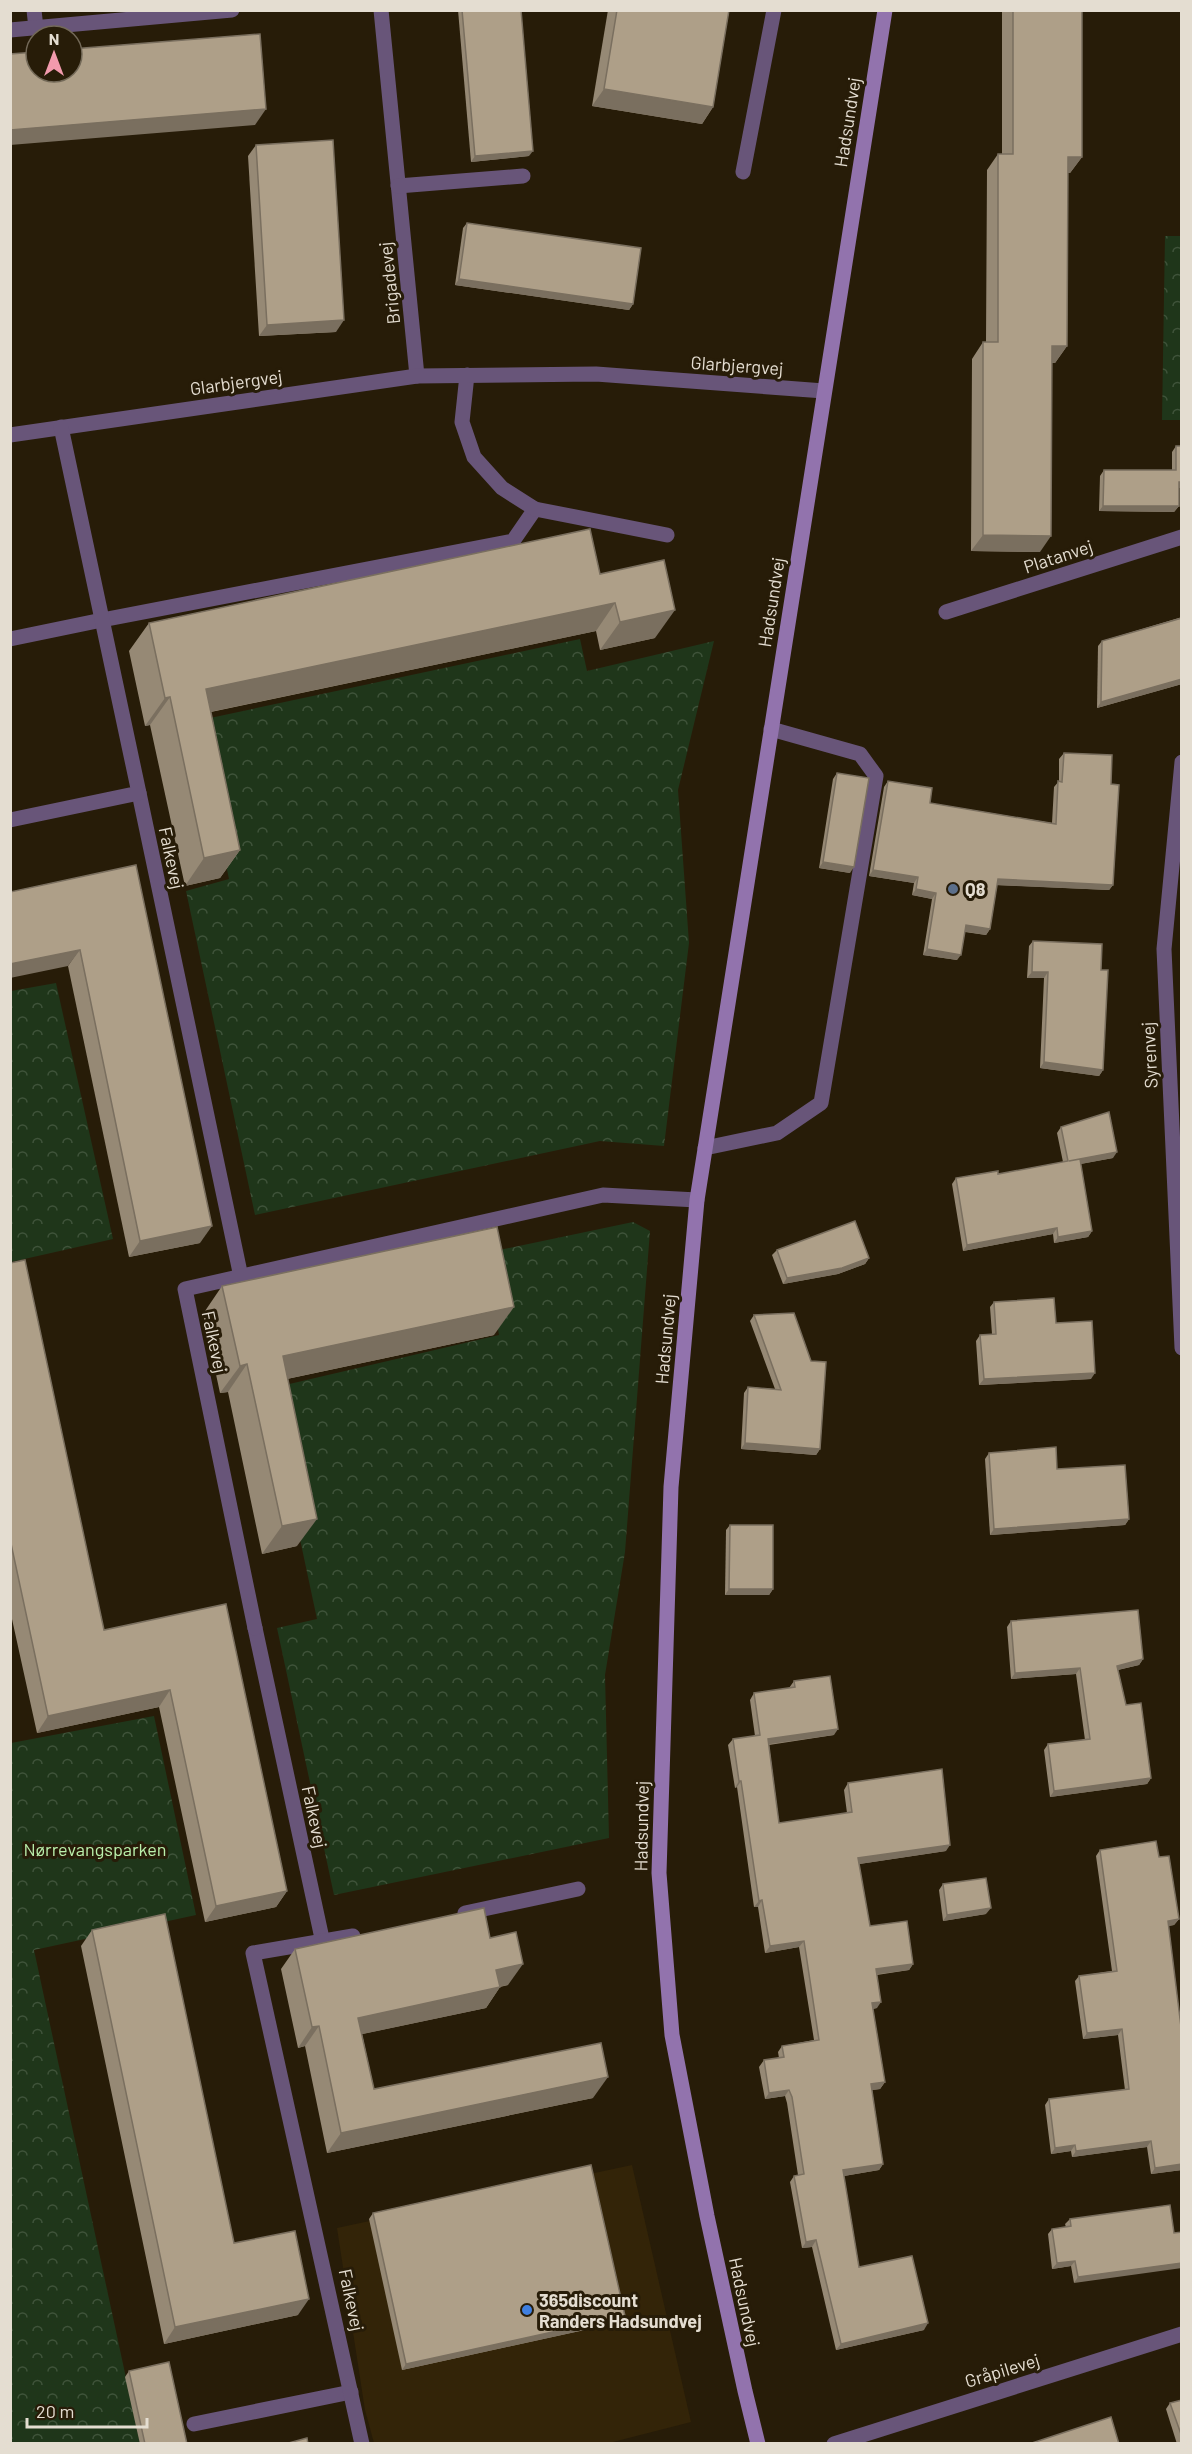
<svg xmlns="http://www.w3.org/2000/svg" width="1192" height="2454" font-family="Barlow,sans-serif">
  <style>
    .built { fill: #332408 }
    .park { fill: url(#park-crowns) }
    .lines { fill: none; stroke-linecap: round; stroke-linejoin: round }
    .lane { stroke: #685579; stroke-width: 15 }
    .street { stroke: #685579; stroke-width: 15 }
    .secondary { stroke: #9273ad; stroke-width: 15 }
    .wall { fill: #968975 }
    .shaded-wall { fill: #7a6f5f }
    .building { fill: #ae9f88; stroke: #7a6f5f; stroke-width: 1.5 }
    .service-dot { fill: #5c6f8a; stroke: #271c08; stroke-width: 2 }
    .shop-dot { fill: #3f7fe0; stroke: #271c08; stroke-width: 2 }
    .labels { text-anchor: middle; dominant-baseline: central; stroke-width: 6; stroke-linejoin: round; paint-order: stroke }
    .street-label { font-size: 18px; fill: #e4ddd1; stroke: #271c08 }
    .poi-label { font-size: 18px; font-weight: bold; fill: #e4ddd1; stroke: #271c08; text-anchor: start }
    .park-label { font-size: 18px; fill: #baf0ac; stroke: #271c08 }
  </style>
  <defs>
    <pattern id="park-crowns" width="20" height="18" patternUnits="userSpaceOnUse" patternTransform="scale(1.5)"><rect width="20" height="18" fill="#1f361a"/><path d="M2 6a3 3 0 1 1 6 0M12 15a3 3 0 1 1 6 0" fill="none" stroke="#3f533a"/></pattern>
  </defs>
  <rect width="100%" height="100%" fill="#271c08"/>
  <path class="built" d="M 632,2165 L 691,2422 L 609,2443 L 374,2443 L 365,2410 L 337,2228 Z"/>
  <g class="park">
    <path d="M 1165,236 L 1181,236 L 1181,420 L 1162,420 Z"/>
    <path d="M 580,639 L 587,671 L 714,641 L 678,790 L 689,943 L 664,1146 L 600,1141 L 255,1215 L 186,891 L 229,879 L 196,721 Z"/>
    <path d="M 56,983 L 113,1239 L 11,1262 L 11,991 Z"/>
    <path d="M 633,1222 L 650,1231 L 625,1552 L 605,1675 L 609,1838 L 334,1895 L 277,1628 L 317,1619 L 268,1389 L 499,1335 L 485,1253 Z"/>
    <path d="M 154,1716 L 196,1915 L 34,1950 L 140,2443 L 11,2444 L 11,1743 Z"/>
  </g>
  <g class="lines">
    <g class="lane">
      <path d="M 743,172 L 774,10"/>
      <path d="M 102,620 L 513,541 L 535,509"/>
      <path d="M 139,793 L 241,1277"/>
      <path d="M 705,1148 L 777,1133 L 821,1103 L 876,776 L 860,754 L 771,729"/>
      <path d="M 255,1628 L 323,1943"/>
      <path d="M 194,2424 L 351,2392"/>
    </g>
    <g class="street">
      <path d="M 34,10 L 36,28"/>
      <path d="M 381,10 L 417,376"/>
      <path d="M 10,30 L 232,10"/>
      <path d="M 398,186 L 523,176"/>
      <path d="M 467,375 L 462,422 L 474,457 L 502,488 L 535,509 L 667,535"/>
      <path d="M 10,435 L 417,376 L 596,374 L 824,391"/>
      <path d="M 946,612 L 1182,537"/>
      <path d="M 10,639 L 102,620"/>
      <path d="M 1182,762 L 1164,949 L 1182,1348"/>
      <path d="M 10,820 L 139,793 L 61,427"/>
      <path d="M 255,1628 L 185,1289 L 603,1195 L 697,1200"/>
      <path d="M 465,1913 L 578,1889"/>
      <path d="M 353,1936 L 253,1953 L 362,2444"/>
      <path d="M 834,2444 L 1182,2334"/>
    </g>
    <path class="secondary" d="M 758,2444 L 745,2391 L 707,2216 L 672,2035 L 659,1873 L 671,1487 L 697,1200 L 885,10"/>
  </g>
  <g class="wall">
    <path d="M 458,10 L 521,10 L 529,156 L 471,162 Z"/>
    <path d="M 608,10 L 729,10 L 713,107 L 702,124 L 592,106 Z"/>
    <path d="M 1002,10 L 1082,10 L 1082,157 L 1070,173 L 1068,173 L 1067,346 L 1055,363 L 1052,363 L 1040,552 L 971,551 L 972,359 L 983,342 L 986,342 L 987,170 L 998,154 L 1002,154 Z"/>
    <path d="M 256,145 L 336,332 L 259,336 L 248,156 Z"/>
    <path d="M 467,223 L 633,304 L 629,310 L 455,285 L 463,228 Z"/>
    <path d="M 1176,446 L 1182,488 L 1179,488 L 1179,506 L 1174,512 L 1099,511 L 1100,476 L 1104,470 L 1172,470 L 1172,452 Z"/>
    <path d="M 600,574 L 655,638 L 600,650 L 596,631 L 211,712 L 240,850 L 220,878 L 185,886 L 150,725 L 145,726 L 129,651 L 149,623 Z"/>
    <path d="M 1182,617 L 1182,684 L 1097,708 L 1098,646 L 1102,641 Z"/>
    <path d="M 1064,753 L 1111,784 L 1113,885 L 1109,890 L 997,885 L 990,929 L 986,935 L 965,932 L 957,960 L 923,955 L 932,899 L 912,895 L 914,883 L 869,876 L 884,787 L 888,781 L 930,803 L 1052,823 L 1054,787 L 1059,781 L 1059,759 Z"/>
    <path d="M 837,773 L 850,873 L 819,868 L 833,779 Z"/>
    <path d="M 136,865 L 200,1243 L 129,1257 L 68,966 Z"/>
    <path d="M 1033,941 L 1103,1070 L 1099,1076 L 1040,1068 L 1044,978 L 1027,978 L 1029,946 Z"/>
    <path d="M 1061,1127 L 1113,1158 L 1080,1164 L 1092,1231 L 1088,1237 L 1054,1243 L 1053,1234 L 963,1251 L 952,1184 L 956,1178 L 998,1174 L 1063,1162 L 1057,1133 Z"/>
    <path d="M 777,1250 L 869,1258 L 865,1264 L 838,1274 L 783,1284 L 772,1255 Z"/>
    <path d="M 10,1263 L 104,1630 L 226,1604 L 287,1891 L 276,1907 L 205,1922 L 159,1707 L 37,1733 L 10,1610 Z"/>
    <path d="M 222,1286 L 494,1335 L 287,1379 L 297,1546 L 262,1554 L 228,1392 L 220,1393 L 203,1314 Z"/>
    <path d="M 994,1302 L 1056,1323 L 1091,1379 L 979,1385 L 976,1341 L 980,1335 L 992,1334 L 990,1307 Z"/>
    <path d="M 754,1315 L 820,1449 L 816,1455 L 741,1449 L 744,1393 L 748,1387 L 775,1389 L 750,1321 Z"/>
    <path d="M 989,1453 L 1057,1469 L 1129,1519 L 1125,1525 L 990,1535 L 985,1459 Z"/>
    <path d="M 730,1525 L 773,1589 L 769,1595 L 725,1595 L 726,1530 Z"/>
    <path d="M 1011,1621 L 1143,1659 L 1139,1665 L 1118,1670 L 1126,1705 L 1151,1778 L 1147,1784 L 1050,1797 L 1044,1750 L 1048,1744 L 1085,1740 L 1076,1674 L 1011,1679 L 1007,1627 Z"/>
    <path d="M 794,1681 L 834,1735 L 769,1745 L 779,1823 L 847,1813 L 844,1790 L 848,1783 L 946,1851 L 859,1864 L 870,1926 L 913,1964 L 909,1970 L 877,1975 L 877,2008 L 873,2009 L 885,2082 L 880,2089 L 872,2090 L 883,2164 L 879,2170 L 844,2176 L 859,2267 L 924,2330 L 836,2350 L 812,2247 L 802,2248 L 790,2182 L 794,2176 L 798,2175 L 787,2103 L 785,2096 L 765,2099 L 759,2067 L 764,2060 L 779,2058 L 778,2052 L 782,2046 L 814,2040 L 799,1947 L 765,1953 L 758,1907 L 754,1907 L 737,1787 L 735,1788 L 728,1745 L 733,1739 L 755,1736 L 750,1700 L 754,1693 L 789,1688 Z"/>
    <path d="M 1100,1850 L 1159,1857 L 1179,1919 L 1174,1925 L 1168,1926 L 1182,2170 L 1151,2174 L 1147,2147 L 1072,2157 L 1071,2151 L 1051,2154 L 1045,2105 L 1049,2099 L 1125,2090 L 1118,2035 L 1083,2039 L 1075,1981 L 1079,1976 L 1112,1971 L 1096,1856 Z"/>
    <path d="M 943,1884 L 986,1914 L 943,1921 L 939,1890 Z"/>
    <path d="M 92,1930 L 234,2243 L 298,2315 L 164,2344 L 81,1946 Z"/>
    <path d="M 490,1938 L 508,1985 L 500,1987 L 486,2008 L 362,2034 L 374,2089 L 593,2098 L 327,2153 L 305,2046 L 298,2048 L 281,1969 L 295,1949 Z"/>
    <path d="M 1170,2205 L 1074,2283 L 1071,2266 L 1052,2269 L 1048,2234 L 1052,2229 L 1066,2227 L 1065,2224 L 1070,2219 Z"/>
    <path d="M 373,2213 L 621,2322 L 402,2370 L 369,2219 Z"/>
    <path d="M 129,2371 L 187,2444 L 140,2444 L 125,2377 Z"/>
    <path d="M 1182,2400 L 1182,2444 L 1177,2444 L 1166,2409 L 1170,2403 Z"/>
  </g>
  <g class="shaded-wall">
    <path d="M 604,89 L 713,107 L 702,124 L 592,106 Z"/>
    <path d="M 266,109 L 255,125 L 10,145 L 10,130 Z"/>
    <path d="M 533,151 L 529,156 L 471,162 L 475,156 Z"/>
    <path d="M 1068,157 L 1082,157 L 1070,173 L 1056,173 Z"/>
    <path d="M 459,279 L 633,304 L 629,310 L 455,285 Z"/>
    <path d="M 344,320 L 336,332 L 259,336 L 267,325 Z"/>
    <path d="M 1052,346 L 1067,346 L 1055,363 L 1040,362 Z"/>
    <path d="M 1179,482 L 1182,482 L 1182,488 L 1174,488 Z"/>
    <path d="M 1103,506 L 1179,506 L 1174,512 L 1099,511 Z"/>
    <path d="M 983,535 L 1051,536 L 1040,552 L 971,551 Z"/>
    <path d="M 615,603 L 596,631 L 186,717 L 206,689 Z"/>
    <path d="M 675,610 L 655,638 L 600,650 L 620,622 Z"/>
    <path d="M 1182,679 L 1182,684 L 1097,708 L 1101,702 Z"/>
    <path d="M 170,697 L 150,725 L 145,726 L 165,698 Z"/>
    <path d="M 240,850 L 220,878 L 185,886 L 204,858 Z"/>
    <path d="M 823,862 L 854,867 L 850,873 L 819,868 Z"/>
    <path d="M 873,870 L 918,877 L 914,883 L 869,876 Z"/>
    <path d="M 998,879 L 1113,885 L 1109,890 L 994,885 Z"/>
    <path d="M 916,889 L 936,893 L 932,899 L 912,895 Z"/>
    <path d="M 966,925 L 990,929 L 986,935 L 961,931 Z"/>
    <path d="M 927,949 L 961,955 L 957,960 L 923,955 Z"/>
    <path d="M 80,950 L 68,966 L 10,978 L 10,964 Z"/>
    <path d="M 1032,972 L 1048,972 L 1044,978 L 1027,978 Z"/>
    <path d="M 1044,1062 L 1103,1070 L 1099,1076 L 1040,1068 Z"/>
    <path d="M 1117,1152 L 1113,1158 L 1065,1167 L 1069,1161 Z"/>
    <path d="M 212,1226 L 200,1243 L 129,1257 L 140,1241 Z"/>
    <path d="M 1057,1228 L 1053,1234 L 963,1251 L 967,1245 Z"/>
    <path d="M 1092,1231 L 1088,1237 L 1054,1243 L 1058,1237 Z"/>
    <path d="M 869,1258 L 865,1264 L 838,1274 L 783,1284 L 787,1278 Z"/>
    <path d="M 514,1307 L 494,1335 L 263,1384 L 283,1356 Z"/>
    <path d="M 247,1364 L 228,1392 L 220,1393 L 240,1366 Z"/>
    <path d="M 1095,1373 L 1091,1379 L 979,1385 L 984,1379 Z"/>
    <path d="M 745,1443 L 820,1449 L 816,1455 L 741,1449 Z"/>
    <path d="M 317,1519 L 297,1546 L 262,1554 L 282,1526 Z"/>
    <path d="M 1129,1519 L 1125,1525 L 990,1535 L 994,1529 Z"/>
    <path d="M 729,1589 L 773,1589 L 769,1595 L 725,1595 Z"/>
    <path d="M 1143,1659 L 1139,1665 L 1113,1671 L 1117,1666 Z"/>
    <path d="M 1080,1668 L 1076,1674 L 1011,1679 L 1015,1673 Z"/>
    <path d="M 170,1690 L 159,1707 L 37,1733 L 48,1716 Z"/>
    <path d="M 838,1729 L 834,1735 L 763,1745 L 768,1739 Z"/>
    <path d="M 1151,1778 L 1147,1784 L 1050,1797 L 1054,1791 Z"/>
    <path d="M 739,1781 L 741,1781 L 737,1787 L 735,1788 Z"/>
    <path d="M 950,1845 L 946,1851 L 853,1865 L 858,1858 Z"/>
    <path d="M 287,1891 L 276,1907 L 205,1922 L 216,1906 Z"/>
    <path d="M 762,1900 L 758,1907 L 754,1907 L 759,1901 Z"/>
    <path d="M 991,1908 L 986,1914 L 943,1921 L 947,1915 Z"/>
    <path d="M 1179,1919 L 1174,1925 L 1163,1927 L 1168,1921 Z"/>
    <path d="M 804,1941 L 799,1947 L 765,1953 L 770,1946 Z"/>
    <path d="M 523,1964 L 508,1985 L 482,1990 L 496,1970 Z"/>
    <path d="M 913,1964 L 909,1970 L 872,1975 L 876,1969 Z"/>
    <path d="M 500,1987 L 486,2008 L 344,2038 L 358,2018 Z"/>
    <path d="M 881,2002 L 877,2008 L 868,2009 L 872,2003 Z"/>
    <path d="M 319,2026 L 305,2046 L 298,2048 L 312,2027 Z"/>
    <path d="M 1122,2029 L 1118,2035 L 1083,2039 L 1087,2033 Z"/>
    <path d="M 608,2077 L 593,2098 L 327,2153 L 341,2133 Z"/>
    <path d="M 885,2082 L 880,2089 L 866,2091 L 871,2084 Z"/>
    <path d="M 789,2090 L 785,2096 L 765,2099 L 769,2093 Z"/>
    <path d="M 1151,2141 L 1147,2147 L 1072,2157 L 1076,2151 Z"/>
    <path d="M 1075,2145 L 1071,2151 L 1051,2154 L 1055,2148 Z"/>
    <path d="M 883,2164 L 879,2170 L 838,2177 L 843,2170 Z"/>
    <path d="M 1182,2164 L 1182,2170 L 1151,2174 L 1155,2168 Z"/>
    <path d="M 816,2240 L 812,2247 L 802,2248 L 806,2242 Z"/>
    <path d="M 1075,2261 L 1071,2266 L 1052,2269 L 1057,2263 Z"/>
    <path d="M 1182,2263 L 1182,2268 L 1074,2283 L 1078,2277 Z"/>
    <path d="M 309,2299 L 298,2315 L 164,2344 L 175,2327 Z"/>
    <path d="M 625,2316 L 621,2322 L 402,2370 L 406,2364 Z"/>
    <path d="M 928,2323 L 924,2330 L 836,2350 L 841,2344 Z"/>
  </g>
  <g class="building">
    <path d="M 462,10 L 521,10 L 533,151 L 475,156 Z"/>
    <path d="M 617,10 L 729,10 L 713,107 L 604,89 Z"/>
    <path d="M 1013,10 L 1082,10 L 1082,157 L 1068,157 L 1067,346 L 1052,346 L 1051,536 L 983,535 L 983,342 L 998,342 L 998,154 L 1013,154 Z"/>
    <path d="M 260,34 L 266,109 L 10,130 L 10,54 L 36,52 L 36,72 L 72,72 L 72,49 Z"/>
    <path d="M 333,140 L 344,320 L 267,325 L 256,145 Z"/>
    <path d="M 467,223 L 641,248 L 633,304 L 459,279 Z"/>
    <path d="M 1176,446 L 1182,446 L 1182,482 L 1179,482 L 1179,506 L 1103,506 L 1104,470 L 1176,470 Z"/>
    <path d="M 590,529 L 600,574 L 664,560 L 675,610 L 620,622 L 615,603 L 206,689 L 240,850 L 204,858 L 170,697 L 165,698 L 149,623 Z"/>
    <path d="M 1182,618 L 1182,679 L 1101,702 L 1102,641 Z"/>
    <path d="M 1064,753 L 1112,755 L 1111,784 L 1119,785 L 1113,885 L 998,879 L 990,929 L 966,925 L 961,955 L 927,949 L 936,893 L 916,889 L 918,877 L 873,870 L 888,781 L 932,788 L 930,803 L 1056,824 L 1058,781 L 1062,782 Z"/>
    <path d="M 837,773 L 869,778 L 854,867 L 823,862 Z"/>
    <path d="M 136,865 L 212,1226 L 140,1241 L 80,950 L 10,964 L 10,892 Z"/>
    <path d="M 1033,941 L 1102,944 L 1101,970 L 1108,970 L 1103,1070 L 1044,1062 L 1048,972 L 1032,972 Z"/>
    <path d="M 1109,1112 L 1117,1152 L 1069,1161 L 1080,1159 L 1092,1231 L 1058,1237 L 1057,1228 L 967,1245 L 956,1178 L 998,1171 L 998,1174 L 1068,1161 L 1061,1127 Z"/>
    <path d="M 855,1221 L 869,1258 L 842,1268 L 787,1278 L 777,1250 Z"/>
    <path d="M 497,1227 L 514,1307 L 283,1356 L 317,1519 L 282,1526 L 247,1364 L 240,1366 L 222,1286 Z"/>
    <path d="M 25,1260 L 104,1630 L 226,1604 L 287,1891 L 216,1906 L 170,1690 L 48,1716 L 10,1539 L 10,1263 Z"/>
    <path d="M 1054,1298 L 1056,1323 L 1092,1321 L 1095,1373 L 984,1379 L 980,1335 L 996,1334 L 994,1302 Z"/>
    <path d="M 794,1313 L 811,1361 L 826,1362 L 820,1449 L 745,1443 L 748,1387 L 781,1390 L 754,1315 Z"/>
    <path d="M 1056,1447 L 1057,1469 L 1125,1465 L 1129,1519 L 994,1529 L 989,1453 Z"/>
    <path d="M 730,1525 L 773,1525 L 773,1589 L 729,1589 Z"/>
    <path d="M 1138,1610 L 1143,1659 L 1117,1666 L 1126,1705 L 1141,1703 L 1151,1778 L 1054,1791 L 1048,1744 L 1090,1739 L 1080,1668 L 1015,1673 L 1011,1621 Z"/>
    <path d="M 830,1676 L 838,1729 L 768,1739 L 779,1823 L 852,1812 L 848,1783 L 942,1769 L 950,1845 L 858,1858 L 870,1926 L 907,1921 L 913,1964 L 876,1969 L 881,2002 L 872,2003 L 885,2082 L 871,2084 L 883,2164 L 843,2170 L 859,2267 L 912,2256 L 928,2323 L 841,2344 L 816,2240 L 806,2242 L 794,2176 L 804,2174 L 792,2097 L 789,2090 L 769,2093 L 764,2060 L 784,2057 L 782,2046 L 819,2040 L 804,1941 L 770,1946 L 762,1900 L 759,1901 L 741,1781 L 739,1781 L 733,1739 L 760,1735 L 754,1693 L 795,1687 L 794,1681 Z"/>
    <path d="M 1156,1841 L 1159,1857 L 1169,1856 L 1179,1919 L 1168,1921 L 1182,2035 L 1182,2164 L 1155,2168 L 1151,2141 L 1076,2151 L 1075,2145 L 1055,2148 L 1049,2099 L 1129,2089 L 1122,2029 L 1087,2033 L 1079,1976 L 1117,1971 L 1100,1850 Z"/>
    <path d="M 986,1878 L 991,1908 L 947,1915 L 943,1884 Z"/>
    <path d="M 484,1908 L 490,1938 L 516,1932 L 523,1964 L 496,1970 L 500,1987 L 358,2018 L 374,2089 L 601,2043 L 608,2077 L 341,2133 L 319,2026 L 312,2027 L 295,1949 Z"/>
    <path d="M 165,1914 L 234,2243 L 295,2231 L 309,2299 L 175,2327 L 92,1930 Z"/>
    <path d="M 591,2165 L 625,2316 L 406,2364 L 373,2213 Z"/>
    <path d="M 1170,2205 L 1174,2233 L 1182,2232 L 1182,2263 L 1078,2277 L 1075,2261 L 1057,2263 L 1052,2229 L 1071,2226 L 1070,2219 Z"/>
    <path d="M 169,2362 L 187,2444 L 145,2444 L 129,2371 Z"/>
    <path d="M 1182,2400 L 1182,2437 L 1170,2403 Z"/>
    <path d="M 1111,2417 L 1119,2444 L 1029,2444 Z"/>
    <path d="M 307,2438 L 308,2444 L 285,2444 Z"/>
  </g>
  <circle class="service-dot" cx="953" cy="889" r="6"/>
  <circle class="shop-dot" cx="527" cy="2310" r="6"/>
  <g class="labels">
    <g class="street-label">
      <text transform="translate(847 122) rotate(-81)">Hadsundvej</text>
      <text transform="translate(389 283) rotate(-96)">Brigadevej</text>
      <text transform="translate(737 365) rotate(4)">Glarbjergvej</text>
      <text transform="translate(236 382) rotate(-8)">Glarbjergvej</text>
      <text transform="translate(1058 556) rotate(-18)">Platanvej</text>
      <text transform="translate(771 602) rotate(-81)">Hadsundvej</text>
      <text transform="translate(172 858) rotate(78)">Falkevej</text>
      <text transform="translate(1149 1055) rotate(-93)">Syrenvej</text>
      <text transform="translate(665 1339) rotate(-85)">Hadsundvej</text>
      <text transform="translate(215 1342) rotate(78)">Falkevej</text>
      <text transform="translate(315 1817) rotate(78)">Falkevej</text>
      <text transform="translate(641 1826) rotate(-89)">Hadsundvej</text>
      <text transform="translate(352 2300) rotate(78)">Falkevej</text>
      <text transform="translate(745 2302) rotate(78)">Hadsundvej</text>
      <text transform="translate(1002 2370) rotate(-17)">Gråpilevej</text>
    </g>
    <g class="poi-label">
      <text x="965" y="889">Q8</text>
      <text x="539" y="2300">365discount<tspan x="539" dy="21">Randers Hadsundvej</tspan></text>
    </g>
    <g class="park-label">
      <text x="95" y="1849">Nørrevangsparken</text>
    </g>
  </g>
  <rect width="1192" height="2454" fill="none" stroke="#e4ddd1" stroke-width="24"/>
  <g transform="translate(54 54)"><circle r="28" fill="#271c08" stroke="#736958" stroke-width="1.5"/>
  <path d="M0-4.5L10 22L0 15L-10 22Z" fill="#f29aad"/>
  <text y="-9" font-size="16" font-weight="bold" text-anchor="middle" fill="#e4ddd1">N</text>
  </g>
  <path d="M27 2418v9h120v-9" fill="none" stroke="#e4ddd1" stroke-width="3"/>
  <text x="36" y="2418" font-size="18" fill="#e4ddd1" stroke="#271c08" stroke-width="4.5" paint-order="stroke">20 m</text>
</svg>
